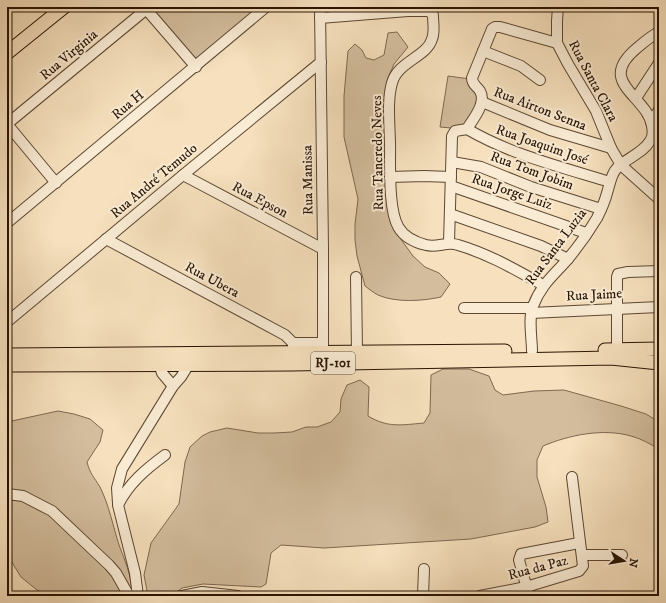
<svg xmlns="http://www.w3.org/2000/svg" width="666" height="603" font-family="'IM FELL DW Pica',serif">
  <style>
    .green { fill: #d3bd9d; stroke: #7e6850 }
    .lines { fill: none; stroke-linecap: round; stroke-linejoin: round }
    .minor-casing { stroke: #5c4732; stroke-width: 12 }
    .major-casing { stroke: #291403; stroke-width: 15 }
    .minor { stroke: #f9ebd4; stroke-width: 10 }
    .major { stroke: #f6e0bd; stroke-width: 13 }
    .labels { text-anchor: middle; dominant-baseline: central; stroke-width: 4; stroke-linejoin: round; paint-order: stroke }
    .shield { fill: #f9ebd4; stroke: #675442; stroke-width: 1 }
    .shield-label { font-size: 13px; font-weight: bold; fill: #291403 }
    .street-label { font-size: 14px; fill: #291403; stroke: #f9ebd4 }
  </style>
  <rect width="100%" height="100%" fill="#f6e0bd"/>
  <filter id="stains"><feTurbulence type="fractalNoise" baseFrequency=".005" numOctaves="4"/><feColorMatrix values="0 0 0 0 .2 0 0 0 0 .09 0 0 0 0 .02 0 0 0 .5 -.17"/></filter>
  <radialGradient id="worn" r=".72"><stop offset=".6" stop-color="#630" stop-opacity="0"/><stop offset="1" stop-color="#630" stop-opacity=".3"/></radialGradient>
  <g class="green">
    <path d="M 149,7 L 255,7 L 259,13 L 196,67 Z"/>
    <path d="M 397,32 L 408,47 L 394,64 L 388,78 L 387,92 L 390,221 L 395,231 L 413,256 L 425,267 L 439,273 L 450,284 L 441,297 C 423,301 396,303 378,295 C 374,293 369,289 365,286 L 357,256 L 355,240 L 355,224 L 358,199 L 344,137 L 344,96 L 348,51 L 355,44 L 362,50 L 366,58 L 374,60 L 384,55 L 388,33 Z"/>
    <path d="M 448,76 L 470,79 L 479,98 L 466,125 L 451,128 L 440,127 Z"/>
    <path d="M 443,369 L 469,369 L 489,376 L 495,390 L 503,395 L 534,391 L 564,390 L 621,406 L 646,414 L 659,422 L 659,449 C 650,444 642,439 631,436 C 603,428 569,435 543,446 L 537,460 L 537,477 L 546,507 L 548,522 L 535,527 L 471,539 L 324,548 L 281,545 L 271,553 L 266,584 L 261,587 L 203,584 L 182,588 L 171,596 L 148,596 L 144,575 L 151,543 L 179,504 L 185,462 L 190,447 L 202,436 L 210,432 L 227,428 L 258,433 L 274,433 L 292,432 L 306,427 L 317,427 L 331,422 L 340,412 L 341,399 L 347,385 L 360,380 L 369,387 L 368,416 C 388,428 401,425 424,423 L 430,413 L 431,375 Z"/>
    <path d="M 58,411 L 74,414 L 90,419 L 103,430 L 100,442 L 87,462 C 90,474 94,477 100,487 C 109,505 113,526 119,545 C 125,561 130,572 132,589 L 122,591 L 124,596 L 49,596 L 37,590 L 21,577 L 13,564 L 7,552 L 7,422 Z"/>
  </g>
  <g class="lines">
    <g class="minor-casing">
      <g id="minor">
        <path d="M 320,7 L 323,249 L 323,353"/>
        <path d="M 558,7 L 557,21 L 557,43 L 568,64 L 596,111 L 611,148 L 621,165 L 659,199"/>
        <path d="M 146,9 L 196,67"/>
        <path d="M 320,18 L 408,11 L 429,11 L 433,15 C 433,23 435,32 432,39 C 427,57 398,61 392,83 C 386,103 391,134 390,156 C 390,169 390,182 391,195 C 393,221 397,238 426,245 C 437,248 448,241 458,245 C 489,254 516,270 543,285"/>
        <path d="M 483,51 L 521,66 L 540,80"/>
        <path d="M 636,98 L 659,63"/>
        <path d="M 482,102 L 550,130 L 611,148"/>
        <path d="M 651,122 L 659,110"/>
        <path d="M 7,124 L 149,7"/>
        <path d="M 7,124 L 56,183"/>
        <path d="M 467,129 C 512,155 561,167 610,182"/>
        <path d="M 452,162 L 481,167 L 531,187 L 601,209"/>
        <path d="M 183,175 L 323,249"/>
        <path d="M 390,177 L 424,176 L 451,177"/>
        <path d="M 451,186 L 586,233"/>
        <path d="M 450,214 L 541,246 L 568,259"/>
        <path d="M 7,223 L 266,7"/>
        <path d="M 106,239 L 285,335 L 293,343 L 293,354"/>
        <path d="M 449,243 L 452,136 L 455,131 L 467,129 C 473,119 487,103 480,91 C 477,86 472,85 472,78 L 492,29 L 495,27 L 500,27 L 557,43"/>
        <path d="M 356,277 L 357,353"/>
        <path d="M 464,308 L 532,308"/>
        <path d="M 531,313 L 659,307"/>
        <path d="M 7,322 L 183,175 L 321,62"/>
        <path d="M 293,343 L 323,343"/>
        <path d="M 617,350 L 617,277 L 618,274 L 628,272 L 659,271"/>
        <path d="M 532,351 C 532,339 528,317 533,306 C 541,285 553,276 567,260 C 578,247 588,233 597,218 C 601,210 605,201 607,193 C 610,184 611,174 617,168 C 627,158 643,153 650,141 C 653,137 653,131 652,126 C 647,95 595,83 637,48 C 644,42 651,36 659,32"/>
        <path d="M 159,364 L 162,373 L 173,386"/>
        <path d="M 7,494 L 23,496 L 52,511 L 109,565 L 116,573 L 129,596"/>
        <path d="M 118,503 L 117,488 L 122,469 L 173,386 L 181,377 L 189,364"/>
        <path d="M 582,555 L 622,555"/>
        <path d="M 138,596 L 135,573 L 118,505 C 129,483 146,469 165,455"/>
        <path d="M 182,596 L 202,592 L 238,596"/>
        <path d="M 423,596 L 424,569"/>
        <path d="M 480,596 L 526,587 L 579,571 L 583,566 L 572,477"/>
        <path d="M 529,596 L 519,560 L 521,554 L 579,543"/>
      </g>
    </g>
    <g class="major-casing">
      <g id="major">
        <path d="M 7,53 L 64,7"/>
        <path d="M 605,350 L 659,349"/>
        <path d="M 7,355 L 505,351"/>
        <path d="M 7,365 L 292,364 L 611,358 L 659,363"/>
      </g>
    </g>
    <use href="#minor" class="minor"/>
    <use href="#major" class="major"/>
  </g>
  <g class="labels">
    <rect class="shield" x="311" y="352" width="44" height="22" rx="3"/>
    <g class="shield-label">
      <text x="333" y="363">RJ-101</text>
    </g>
    <g class="street-label">
      <text transform="translate(69 55) rotate(-40)">Rua Virginia</text>
      <text transform="translate(593 81) rotate(62)">Rua Santa Clara</text>
      <text transform="translate(128 105) rotate(-40)">Rua H</text>
      <text transform="translate(540 109) rotate(21)">Rua Airton Senna</text>
      <text transform="translate(542 145) rotate(19)">Rua Joaquim José</text>
      <text transform="translate(378 153) rotate(-91)">Rua Tancredo Neves</text>
      <text transform="translate(532 171) rotate(20)">Rua Tom Jobim</text>
      <text transform="translate(308 180) rotate(-91)">Rua Manissa</text>
      <text transform="translate(154 181) rotate(-40)">Rua André Temudo</text>
      <text transform="translate(512 192) rotate(19)">Rua Jorge Luiz</text>
      <text transform="translate(260 200) rotate(28)">Rua Epson</text>
      <text transform="translate(556 247) rotate(-53)">Rua Santa Luzia</text>
      <text transform="translate(212 280) rotate(28)">Rua Ubera</text>
      <text transform="translate(594 295) rotate(-3)">Rua Jaime</text>
      <text transform="translate(538 568) rotate(-15)">Rua da Paz</text>
    </g>
  </g>
  <rect width="666" height="603" fill="none" stroke="#f6e0bd" stroke-width="24"/>
  <rect x="8" y="8" width="650" height="587" fill="none" stroke="#291403" stroke-width="2"/>
  <rect x="12" y="12" width="642" height="579" fill="none" stroke="#291403"/>
  <g transform="translate(624 561) rotate(102)" stroke="#f9ebd4" stroke-width="3" paint-order="stroke">
  <path d="M0-3L7 15L0 10L-7 15Z" fill="#291403"/>
  <text y="-6" font-size="11" font-weight="bold" text-anchor="middle" fill="#291403">N</text>
  </g>
  <rect width="100%" height="100%" filter="url(#stains)"/>
  <rect width="100%" height="100%" fill="url(#worn)"/>
</svg>
